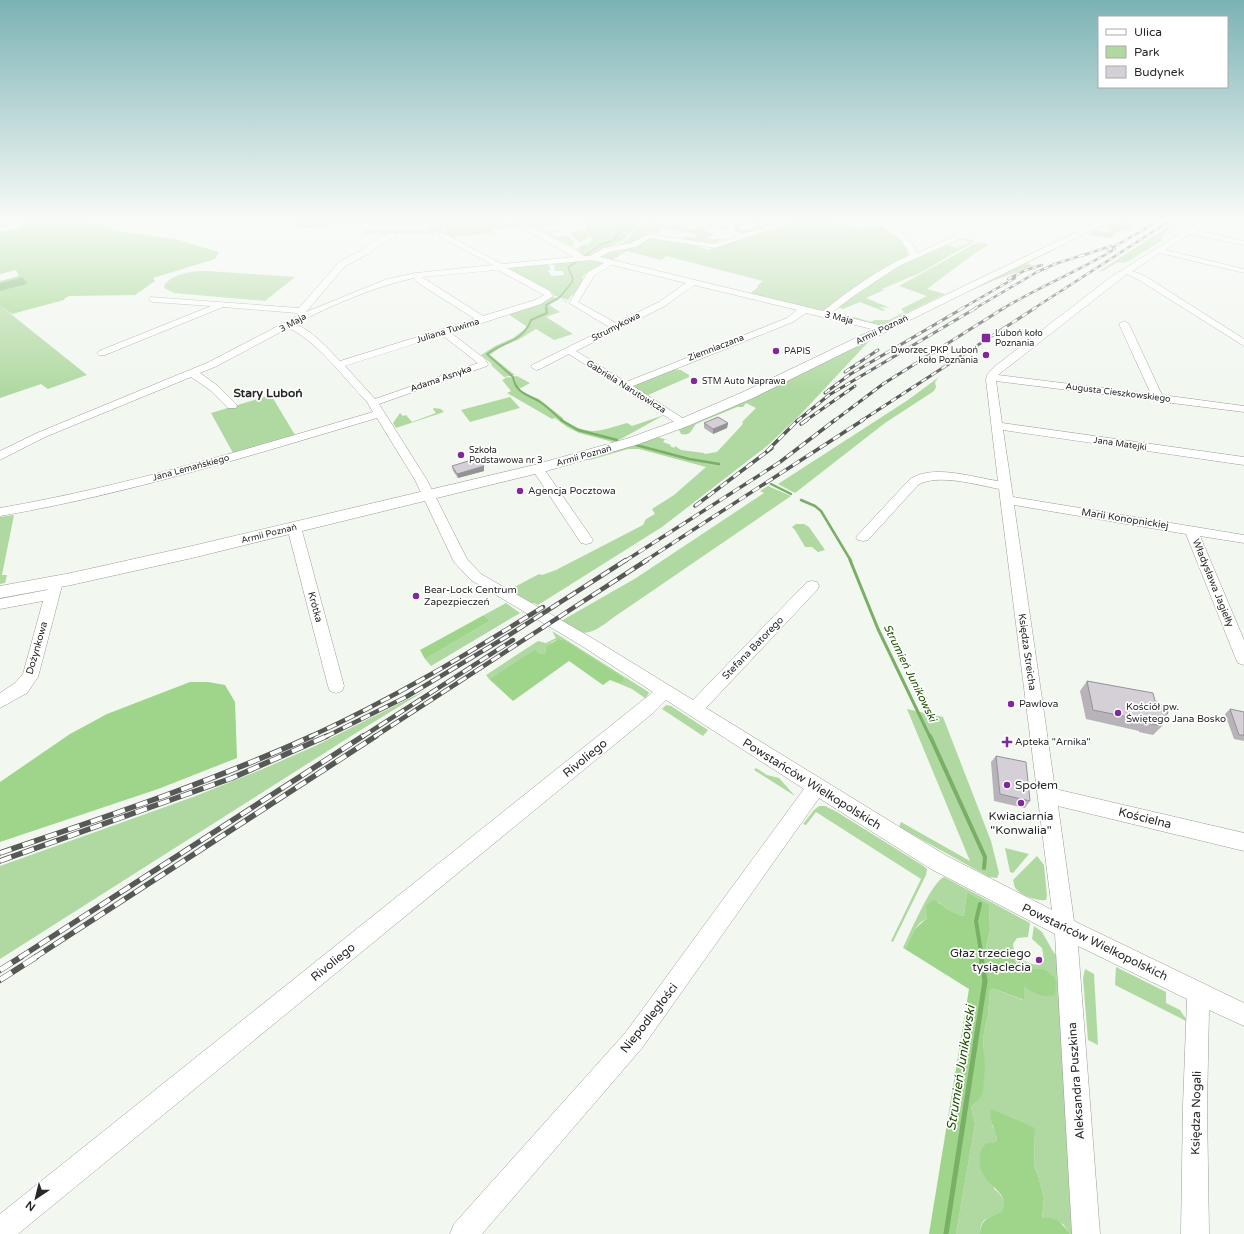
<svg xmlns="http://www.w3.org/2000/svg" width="1244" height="1234" font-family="'Varela Round',sans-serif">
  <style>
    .green { fill: #b0d9a1 }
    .forest { fill: #9ed58a }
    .water { fill: #79af66 }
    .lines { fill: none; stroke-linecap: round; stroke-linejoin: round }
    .stream-far5 { stroke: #79af66; stroke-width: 1.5 }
    .stream-far4 { stroke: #79af66; stroke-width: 2 }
    .stream-far3 { stroke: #79af66; stroke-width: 2.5 }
    .stream-far2 { stroke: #79af66; stroke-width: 3 }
    .stream-far1 { stroke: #79af66; stroke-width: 4 }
    .stream { stroke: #79af66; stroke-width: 5 }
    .minor-casing { stroke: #9a9e98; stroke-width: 1 }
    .major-casing { stroke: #9a9e98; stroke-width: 1 }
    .minor { fill: #fff; fill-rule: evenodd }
    .major { fill: #fff; fill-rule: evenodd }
    .rail-far5-casing { stroke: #565956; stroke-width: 2.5 }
    .rail-far4-casing { stroke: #565956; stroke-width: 3 }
    .rail-far3-casing { stroke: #565956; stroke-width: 3.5 }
    .rail-far2-casing { stroke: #565956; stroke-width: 4.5 }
    .rail-far1-casing { stroke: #565956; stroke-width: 5.5 }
    .rail-casing { stroke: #565956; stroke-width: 6 }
    .rail-far5 { stroke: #fff; stroke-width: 1.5; stroke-dasharray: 4.5; stroke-linecap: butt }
    .rail-far4 { stroke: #fff; stroke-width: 2; stroke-dasharray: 6; stroke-linecap: butt }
    .rail-far3 { stroke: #fff; stroke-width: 2.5; stroke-dasharray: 8; stroke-linecap: butt }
    .rail-far2 { stroke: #fff; stroke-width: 3; stroke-dasharray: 10; stroke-linecap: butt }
    .rail-far1 { stroke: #fff; stroke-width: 4; stroke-dasharray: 12; stroke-linecap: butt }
    .rail { stroke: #fff; stroke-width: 5; stroke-dasharray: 14; stroke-linecap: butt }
    .wall { fill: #b7b3b9 }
    .shaded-wall { fill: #959296 }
    .building { fill: #d5d0d7; stroke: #959296 }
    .poi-dot { fill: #802a99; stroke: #fff; stroke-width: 1.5 }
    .labels { text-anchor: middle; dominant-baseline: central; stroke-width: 3.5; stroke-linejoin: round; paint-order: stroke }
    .far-street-label { font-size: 9px; fill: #272927; stroke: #fff }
    .far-poi-label { font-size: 9px; fill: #272927; stroke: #fff; text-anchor: start }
    .poi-label { font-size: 10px; fill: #272927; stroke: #fff; text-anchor: start }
    .street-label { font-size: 10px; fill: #272927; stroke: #fff }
    .water-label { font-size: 11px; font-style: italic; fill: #1e5000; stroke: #fff }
    .far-district-label { font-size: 12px; font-weight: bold; fill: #272927; stroke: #fff }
    .near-street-label { font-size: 12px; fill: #272927; stroke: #fff }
    .near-poi-label { font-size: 12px; fill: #272927; stroke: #fff; text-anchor: start }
    .near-water-label { font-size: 13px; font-style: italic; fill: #1e5000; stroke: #fff }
  </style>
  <rect width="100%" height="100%" fill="#f2f7f0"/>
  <g class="green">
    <path d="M 489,220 L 645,220 L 636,226 L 623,241 L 588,256 L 584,256 L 576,250 L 584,244 L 587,245 L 594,238 L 588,237 L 580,243 L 571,234 L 573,231 L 587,230 L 584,223 L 558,224 L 540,229 L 546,232 L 567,228 L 567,229 L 549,233 L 557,237 L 567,235 L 574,241 L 573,247 L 532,226 L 490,230 L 494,233 L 452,237 L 457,241 L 445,233 L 447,227 L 442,232 L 438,233 L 364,234 L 365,230 L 427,231 L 430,225 L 365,224 L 366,223 L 433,223 L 471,222 Z"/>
    <path d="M 648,220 L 685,220 L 679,224 L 677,223 L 679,222 L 669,220 L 662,224 L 673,226 L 676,224 C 680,225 685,223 688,221 L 687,220 L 703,222 L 707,220 L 699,227 L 699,225 L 688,223 L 682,228 L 693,230 L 696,227 L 704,229 L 712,222 L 730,226 L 727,229 L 720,228 L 723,225 L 716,224 L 706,231 L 715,235 L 707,238 C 713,241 718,237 725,239 L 711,244 L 683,239 L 686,236 L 695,238 L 698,235 L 662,228 L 657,234 L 642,231 L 641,232 L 651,234 L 632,244 L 611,248 L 626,241 L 639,225 Z"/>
    <path d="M 715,220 L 732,221 L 731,220 L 764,220 L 761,221 C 767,224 771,221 777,223 L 756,229 L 752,228 L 758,225 L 752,223 L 738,228 L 744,230 L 751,228 L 755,230 L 740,234 L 741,233 L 732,230 L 735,227 L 733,225 L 736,223 L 741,224 L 750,220 L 744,221 L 737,220 L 733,224 Z"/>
    <path d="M 800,220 C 809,220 820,218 828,220 C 853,226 854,233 880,225 C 894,233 905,238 908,255 L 824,312 L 750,294 L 758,287 L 757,286 L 763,281 L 666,256 L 661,260 L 627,251 L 614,259 L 614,260 L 599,256 L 607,252 L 648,237 L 690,244 L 708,250 Z"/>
    <path d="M 1170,225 L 1183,229 L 1171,227 L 1160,238 L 1163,240 L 1127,262 L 1116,263 L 1103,271 L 1098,272 Z"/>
    <path d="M 956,238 L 965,238 L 975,241 L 920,273 L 882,289 L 884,290 L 866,298 L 890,308 L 879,307 L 885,310 L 883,311 L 860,302 L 843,309 L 838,307 L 899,264 L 945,245 L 957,248 L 971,242 Z"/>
    <path d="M 978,242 L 989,245 L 975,253 L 927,289 L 945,294 L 883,324 L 878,325 L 850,319 L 854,317 L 871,322 L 874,320 L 889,320 L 904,312 L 901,309 L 927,296 L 899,286 Z"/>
    <path d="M 1053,249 L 1055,250 L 1027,263 L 1034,266 L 995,280 L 951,299 Z"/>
    <path d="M 588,260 L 604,263 L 603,264 L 590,272 L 585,274 L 582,278 L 584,280 L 575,293 L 570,297 L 568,300 L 555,296 L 552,293 L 550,293 L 505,268 L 546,264 L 549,266 L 551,270 L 547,271 L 549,272 L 551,276 L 564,275 L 563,271 L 555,271 L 554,264 L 558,262 Z"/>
    <path d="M 199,271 L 207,271 L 295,277 L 265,301 L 174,293 L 164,288 L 165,284 C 173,275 187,272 199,271 Z"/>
    <path d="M 553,297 L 566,301 L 567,303 L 560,299 L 549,305 L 560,312 L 546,317 L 573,334 L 554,340 L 536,329 L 518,340 L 502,346 L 490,355 L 515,375 L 504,377 L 491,365 L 492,364 L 481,355 L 495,346 L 513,338 L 526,328 L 526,326 L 508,314 L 541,304 Z"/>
    <path d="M 2,307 L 87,375 L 48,389 L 41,384 L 0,398 L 0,308 Z"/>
    <path d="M 873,337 L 800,415 L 767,446 L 662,527 L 538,605 L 534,603 L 530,603 L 509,590 L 539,574 L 542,575 L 556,570 L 643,525 L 646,519 L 655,514 L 652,509 L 674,495 L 706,467 L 639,449 L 628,449 L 590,460 L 584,459 L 658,437 L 670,441 L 665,439 L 663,442 L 671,445 L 670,446 L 674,448 L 675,446 L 681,450 L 704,453 L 705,454 L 717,452 L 742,425 L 743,423 L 742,422 L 756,408 L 746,403 L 743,407 L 737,407 L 696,424 C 691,430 691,436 681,434 L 679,430 Z"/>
    <path d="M 672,369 L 681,370 L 689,375 L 689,377 L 648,395 L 654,399 L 634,387 L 636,385 Z"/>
    <path d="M 517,376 L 530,383 L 519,389 L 527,395 L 539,399 L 563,418 L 563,420 C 590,437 599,431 627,423 L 632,426 L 664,415 L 621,439 L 613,442 L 579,433 L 567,427 L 555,418 L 552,419 L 507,393 L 511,391 L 502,380 L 505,379 L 504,378 Z"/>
    <path d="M 939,377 L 935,382 L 936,387 L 934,391 L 885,423 L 795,493 L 778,484 L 908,400 Z"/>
    <path d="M 271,395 L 295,435 L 180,468 L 180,467 L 233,453 L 211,413 Z"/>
    <path d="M 510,397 L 520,408 L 470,422 L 461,410 Z"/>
    <path d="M 434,408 L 441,409 L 444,412 L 396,428 L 393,423 L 400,413 L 403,416 L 406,415 L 412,422 L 436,413 L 433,409 Z"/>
    <path d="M 768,486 L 791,496 L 617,615 C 608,621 592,636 580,632 C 574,629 567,624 561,621 L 636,578 L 764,493 L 760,491 Z"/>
    <path d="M 14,515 L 2,575 L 7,575 L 5,583 L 0,584 L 0,517 Z"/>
    <path d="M 796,524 L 804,524 L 809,527 L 825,550 L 818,552 L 812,547 L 805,547 L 795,530 L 792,527 Z"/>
    <path d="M 506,603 L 520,613 L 431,666 L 425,659 L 490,621 L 484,615 Z"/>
    <path d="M 552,631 L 647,691 L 649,693 L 645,699 L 645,698 L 632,689 L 610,680 L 619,683 L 623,677 L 561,639 L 554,641 L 546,646 L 545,654 L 540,654 L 535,651 L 489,679 L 486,675 L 538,641 L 546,643 L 556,638 Z"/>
    <path d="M 426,690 L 356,733 L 0,959 L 0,866 L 193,797 L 265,768 L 315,746 Z"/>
    <path d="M 666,705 L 671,706 L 708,730 L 703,736 L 662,709 Z"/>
    <path d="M 907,709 L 943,717 L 991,841 L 999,873 L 997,878 L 989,877 L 899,827 L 901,822 L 970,861 Z"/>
    <path d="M 756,768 L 767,775 L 779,778 L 795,796 L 754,770 Z"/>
    <path d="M 819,806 L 825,806 L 837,812 L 922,865 L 927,869 L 926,875 L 893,942 L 891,941 L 921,879 L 816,812 L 806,825 L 803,824 L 814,810 Z"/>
    <path d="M 1005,848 L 1029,854 L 1013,873 L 1010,872 Z"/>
    <path d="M 1037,856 L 1044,865 L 1047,896 L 1046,900 C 1037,901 1022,896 1016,889 C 1014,887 1014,883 1013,880 Z"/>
    <path d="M 944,877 L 1030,923 L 1028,937 L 1017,938 L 1013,944 C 1014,957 1029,967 1041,964 L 1044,960 L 1042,948 L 1032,939 L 1034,926 L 1042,932 L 1054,953 L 1058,956 L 1075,1234 L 1070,1234 L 1063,1224 L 1042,1219 L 1044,1198 L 1038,1175 L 1034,1167 L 1035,1128 L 992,1125 L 996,1132 L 997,1140 L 993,1143 L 994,1189 C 1002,1194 1009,1205 1000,1213 C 991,1222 981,1212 980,1234 L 956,1234 L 975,1124 L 971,1107 L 975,1103 L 984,1052 L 983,1038 L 988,1015 L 990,990 L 995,989 L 1023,1000 L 1024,986 L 1036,969 L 1022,972 L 1019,969 L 1018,963 C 1009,957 1002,952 991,958 L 986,947 L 990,930 L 989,904 L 967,892 L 964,915 L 963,916 L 957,915 L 938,902 L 927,918 L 920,923 L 915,929 L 905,949 L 903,948 C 909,935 932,881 944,877 Z"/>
    <path d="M 1116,967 L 1166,992 L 1166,1003 L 1180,1010 L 1188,1022 L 1115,985 Z"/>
    <path d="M 1085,969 L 1094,974 L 1098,1045 L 1088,1040 L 1083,978 Z"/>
  </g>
  <g class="forest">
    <path d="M 15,220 L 87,220 L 118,231 L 175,239 L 219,252 L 215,259 L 153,278 L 155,281 L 135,295 L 69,296 L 65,298 L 64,300 L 12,314 L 2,307 L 0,308 L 0,291 L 28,284 L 23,277 L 0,283 L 0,281 L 19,276 L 16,270 L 0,274 L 0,232 L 22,227 L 19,223 L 0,227 L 0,225 L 17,222 Z"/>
    <path d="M 1121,220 L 1130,220 L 1132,225 L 1130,228 L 1134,231 L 1118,231 L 1110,238 L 1087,235 L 1095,230 L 1108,233 L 1114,229 L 1106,226 Z"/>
    <path d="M 290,221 L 333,223 C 320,229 304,230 291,224 Z"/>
    <path d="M 484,615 L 490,621 L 425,659 L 420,650 Z"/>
    <path d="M 559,639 L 564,640 L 623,677 L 623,681 L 619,683 L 610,680 L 603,685 L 569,661 L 513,701 L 489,679 L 535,650 L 540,654 L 545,654 L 546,646 Z"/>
    <path d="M 190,682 L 208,682 L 225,685 L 235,702 L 237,758 L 158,789 L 0,842 L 0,782 L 70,734 L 107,714 Z"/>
    <path d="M 967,892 L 989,904 L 990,930 L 986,947 L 991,958 L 1002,955 L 1013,958 L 1022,972 L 1030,969 L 1044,969 L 1055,978 L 1056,983 L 1055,995 C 1042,998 1034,994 1024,986 L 1024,1000 L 995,989 L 990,990 L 988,1015 L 983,1038 L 985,1067 L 983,1091 L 981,1097 L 971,1107 L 975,1124 L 956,1234 L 929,1234 L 969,989 L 905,949 L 915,929 L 927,918 L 926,905 L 933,900 C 944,904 951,914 963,916 L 964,915 Z"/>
    <path d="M 991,1109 L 1035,1128 L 1034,1167 L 1038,1175 L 1044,1198 L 1042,1218 C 1056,1216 1062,1223 1070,1234 L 980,1234 C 981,1209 1004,1222 1004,1203 C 1004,1189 980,1183 980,1162 C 979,1154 981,1148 987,1143 L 993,1143 L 997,1140 C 996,1128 988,1121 991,1109 Z"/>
  </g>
  <g class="water">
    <path d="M 263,220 L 489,220 L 471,222 L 433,223 L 346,223 Z"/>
    <path d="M 23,277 L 28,284 L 0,291 L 0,283 Z"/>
  </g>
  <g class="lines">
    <g class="stream-far5">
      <path d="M 585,256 L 600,245 L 614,240 L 622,229 L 633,220"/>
      <path d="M 547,309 L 546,305 L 560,297 L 572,282 L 573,279 L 568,267 L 578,261"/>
    </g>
    <g class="stream-far4">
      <path d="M 512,376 L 487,354 C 503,342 524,341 531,320 L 547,313 L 546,308"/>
      <path d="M 513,377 C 516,394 528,394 540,402 C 548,407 555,415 563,421"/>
    </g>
    <g class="stream-far3">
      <path d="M 561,420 L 578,430 L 617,440"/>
      <path d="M 636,445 L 689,459 L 719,464"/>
      <path d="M 771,484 L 791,494"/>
      <path d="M 801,500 L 815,506 L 821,511 L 851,561"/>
    </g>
    <path class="stream-far2" d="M 850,560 L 878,629 L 930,737"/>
    <g class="stream-far1">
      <path d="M 930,736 L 985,857 L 984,868"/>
      <path d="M 980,904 L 976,921 L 982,958"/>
    </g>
    <path class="stream" d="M 946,1234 L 985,981 L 981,957"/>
    <g class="minor-casing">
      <g id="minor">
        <path d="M 708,220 L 716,220 L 735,224 L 734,230 L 743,234 L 790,220 L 800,220 L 715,248 L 650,238 L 636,247 L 609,252 L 600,257 L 823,311 C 850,290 878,269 910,255 L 901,240 L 873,220 C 891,220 910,236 917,253 L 953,237 L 956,237 L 960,239 L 899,266 L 855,295 L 831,313 L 887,327 L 889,329 L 887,331 L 884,332 L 806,313 L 793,322 L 633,386 L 687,421 L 689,423 L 687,425 L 679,425 L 569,354 L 540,369 L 536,370 L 531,367 L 532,365 L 609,327 L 569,303 L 588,272 L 604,263 L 593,260 L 507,268 L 550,291 L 553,296 L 541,304 L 451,333 L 485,359 L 488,364 L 487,366 L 379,404 L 427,480 L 467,559 L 481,574 L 592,638 L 693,700 L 807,582 L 812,581 L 817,582 L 819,586 L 817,590 L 706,708 L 945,855 L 1052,910 L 999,489 C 978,485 937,473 918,485 L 868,540 L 863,541 L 858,540 L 856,537 L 910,479 C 934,464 971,477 998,481 L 986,380 L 987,375 L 994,367 L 1111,277 L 1202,220 L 1210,220 L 1195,230 L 1244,241 L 1244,245 L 1190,234 L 1165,250 L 1244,269 L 1244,273 L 1160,253 L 1132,271 L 1145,276 L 1244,339 L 1244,346 L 1139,280 L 1127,274 L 998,375 L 1151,394 L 1119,324 L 1124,321 L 1129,324 L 1162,395 L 1244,406 L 1244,412 L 996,381 L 1002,423 L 1244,457 L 1244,465 L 1003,430 L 1013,497 L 1244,535 L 1244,543 L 1200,536 L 1244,640 L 1244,665 L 1238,663 L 1236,659 L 1186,534 L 1014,505 L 1055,789 L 1244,833 L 1244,851 L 1058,806 L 1074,921 L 1244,1003 L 1244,1026 L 1209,1010 L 1207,1106 L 1209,1234 L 1181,1234 L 1183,1106 L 1187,999 L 1078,946 L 1100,1234 L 1072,1234 L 1055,934 L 931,869 L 819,798 L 642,1048 L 482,1234 L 450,1234 L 454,1224 L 626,1032 L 804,789 L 666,700 L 653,713 L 18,1234 L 0,1234 L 0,1214 L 653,692 L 582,646 L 471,580 L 454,562 L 415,480 L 377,418 C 252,455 128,494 0,516 L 0,508 C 127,486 250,448 373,412 L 367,402 C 347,381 314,338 288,328 L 217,366 L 200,373 L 218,386 L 236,404 L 237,406 L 236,408 L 228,408 L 210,390 L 191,377 L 45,437 L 0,460 L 0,451 L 37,433 L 209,362 L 299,315 L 297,313 L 223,307 L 105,355 L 99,355 L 97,353 L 99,351 L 211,306 L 153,302 L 150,301 L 149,299 L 150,297 L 299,308 L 339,262 L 362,250 L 381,236 L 392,233 L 395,233 L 395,237 L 387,240 L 368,254 L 345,266 L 306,312 L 387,279 L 416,273 L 493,265 L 440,237 L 440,233 L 443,233 L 502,264 L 574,257 L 527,231 L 526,229 L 530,227 L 576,250 L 584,256 L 591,256 L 604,248 L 631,243 L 649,234 L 715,244 L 736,237 L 726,231 L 728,227 L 709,222 ZM 612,265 L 686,283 L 659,302 L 616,323 L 578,302 L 594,276 ZM 498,270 L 544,295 L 535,300 L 483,316 L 422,277 ZM 414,278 L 418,283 L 475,319 L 340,361 C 327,348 313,331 295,324 C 332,305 373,287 414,278 ZM 694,285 L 797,310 L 787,318 L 626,382 L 576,351 L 665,306 ZM 442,335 L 478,363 L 375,399 L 345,366 Z"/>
        <path d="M 538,465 L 542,466 L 591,537 L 593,540 L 591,543 L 586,544 L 581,543 L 532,469 L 534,466 Z"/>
        <path d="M 294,523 L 299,524 L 301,527 L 344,686 L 342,691 L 336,693 L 330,691 L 328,686 L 287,527 L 289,524 Z"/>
        <path d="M 56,577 L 61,578 L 63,582 L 38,677 L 27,693 L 0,708 L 0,693 L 15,683 L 23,674 L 43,601 L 0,609 L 0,599 L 47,590 L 51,578 Z"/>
      </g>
    </g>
    <g class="major-casing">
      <path id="major" d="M 1102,220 L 1112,220 L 753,398 L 688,426 L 639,444 L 543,472 L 192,558 L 71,585 L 0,598 L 0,586 L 71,573 L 192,546 L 534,465 L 629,438 L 678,420 L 743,392 Z"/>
    </g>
    <use href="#minor" class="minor"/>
    <use href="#major" class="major"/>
    <g class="rail-far5-casing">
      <g id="rail-far5">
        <path d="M 1108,250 L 1150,226"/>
        <path d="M 1081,256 L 1111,246"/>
        <path d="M 1008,279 L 1026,270 L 1042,265"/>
        <path d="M 961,309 L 1015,278"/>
        <path d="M 974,309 L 1037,272 L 1055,264 L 1086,254"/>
        <path d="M 1002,309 C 1039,287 1079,271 1115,249"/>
        <path d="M 1033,309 L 1171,220"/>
      </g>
    </g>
    <g class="rail-far4-casing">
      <g id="rail-far4">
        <path d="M 845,372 L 878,350"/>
        <path d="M 825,393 L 849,375 L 963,308"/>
        <path d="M 797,421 L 829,395 L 976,308"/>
        <path d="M 805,421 L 855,386"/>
        <path d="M 834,421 L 883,384 L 1004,308"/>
        <path d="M 861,421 L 1035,308"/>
      </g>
    </g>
    <g class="rail-far3-casing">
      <g id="rail-far3">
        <path d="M 801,424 L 807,420"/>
        <path d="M 767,451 L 798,420"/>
        <path d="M 695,506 L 772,448"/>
        <path d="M 625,561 L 780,462 L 835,420"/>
        <path d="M 645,561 L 863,420"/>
      </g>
    </g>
    <g class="rail-far2-casing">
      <g id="rail-far2">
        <path d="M 309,737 C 391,700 467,654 543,607"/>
        <path d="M 325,737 L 406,697 L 506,637 L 626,560"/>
        <path d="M 362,737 L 513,640"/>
        <path d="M 374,737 L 647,560"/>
      </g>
    </g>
    <g class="rail-far1-casing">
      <g id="rail-far1">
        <path d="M 0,853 C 105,817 211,782 312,736"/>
        <path d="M 0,861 L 232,778 L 327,736"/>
        <path d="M 19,958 L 363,736"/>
        <path d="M 34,958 L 376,736"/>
      </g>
    </g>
    <g class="rail-casing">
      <g id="rail">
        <path d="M 0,970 L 21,957"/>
        <path d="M 0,980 L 36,957"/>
      </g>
    </g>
    <use href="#rail-far5" class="rail-far5"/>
    <use href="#rail-far4" class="rail-far4"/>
    <use href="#rail-far3" class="rail-far3"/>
    <use href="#rail-far2" class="rail-far2"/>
    <use href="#rail-far1" class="rail-far1"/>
    <use href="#rail" class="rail"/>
  </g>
  <g class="wall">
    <path d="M 704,423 L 728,423 L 727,428 L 713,434 L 704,428 Z"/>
    <path d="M 452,466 L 484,466 L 484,471 L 458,478 L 453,471 Z"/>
    <path d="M 1087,681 L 1155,701 L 1168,713 L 1161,721 L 1162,726 L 1153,735 L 1139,732 L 1139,731 L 1086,719 L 1080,691 Z"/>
    <path d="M 1230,709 L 1244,712 L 1244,741 L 1234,739 L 1225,714 Z"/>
    <path d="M 996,756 L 1030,801 L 1025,808 L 994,801 L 991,762 Z"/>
  </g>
  <g class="shaded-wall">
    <path d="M 728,423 L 727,428 L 713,434 L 713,429 Z"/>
    <path d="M 484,466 L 484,471 L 458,478 L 457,474 Z"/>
  </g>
  <g class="building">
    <path d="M 718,417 L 728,423 L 713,429 L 704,423 Z"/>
    <path d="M 478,458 L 484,466 L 457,474 L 452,466 Z"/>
    <path d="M 1087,681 L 1153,693 L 1155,701 L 1166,707 L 1168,713 L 1160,720 L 1162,726 L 1148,723 L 1148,721 L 1093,710 Z"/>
    <path d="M 1230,709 L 1244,712 L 1244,735 L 1239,735 Z"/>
    <path d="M 996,756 L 1026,762 L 1030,801 L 1000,794 Z"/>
  </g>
  <linearGradient id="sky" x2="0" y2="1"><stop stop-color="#7bb2b4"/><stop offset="0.56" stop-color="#f9fbf8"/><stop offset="1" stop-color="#f9fbf8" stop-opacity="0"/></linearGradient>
  <rect width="1244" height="392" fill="url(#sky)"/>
  <g class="poi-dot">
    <rect x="981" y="333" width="10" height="10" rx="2"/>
    <circle cx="776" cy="351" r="4"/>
    <circle cx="986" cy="355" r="4"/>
    <circle cx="694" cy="381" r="4"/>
    <circle cx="461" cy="455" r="4"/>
    <circle cx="520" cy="491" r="4"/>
    <circle cx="416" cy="596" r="4"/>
    <circle cx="1011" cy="704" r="4"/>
    <circle cx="1118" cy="713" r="4"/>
    <path d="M1005 736h4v4h4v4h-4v4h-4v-4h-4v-4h4z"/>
    <circle cx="1007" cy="785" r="4"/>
    <circle cx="1021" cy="803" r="4"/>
    <circle cx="1039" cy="960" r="4"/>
  </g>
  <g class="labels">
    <g class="far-street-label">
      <text transform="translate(839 318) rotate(14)">3 Maja</text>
      <text transform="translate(293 323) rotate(-29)">3 Maja</text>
      <text transform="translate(616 327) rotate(-27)">Strumykowa</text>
      <text transform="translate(882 330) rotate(-26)">Armii Poznań</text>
      <text transform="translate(448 331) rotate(-17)">Juliana Tuwima</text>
      <text transform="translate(716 348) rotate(-21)">Ziemniaczana</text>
      <text transform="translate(441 379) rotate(-19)">Adama Asnyka</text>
      <text transform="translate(626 387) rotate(32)">Gabriela Narutowicza</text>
      <text transform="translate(1118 393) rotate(7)">Augusta Cieszkowskiego</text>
      <text transform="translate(1120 444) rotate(8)">Jana Matejki</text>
      <text transform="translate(584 456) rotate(-16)">Armii Poznań</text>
      <text transform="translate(191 468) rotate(-15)">Jana Lemańskiego</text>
      <text transform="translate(269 534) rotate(-14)">Armii Poznań</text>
    </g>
    <g class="far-poi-label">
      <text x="995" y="333">Luboń koło<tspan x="995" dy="10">Poznania</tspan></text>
      <text x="978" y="350" text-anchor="end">Dworzec PKP Luboń<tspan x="978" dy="10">koło Poznania</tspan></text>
      <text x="784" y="351">PAPIS</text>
      <text x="702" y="381">STM Auto Naprawa</text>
      <text x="469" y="450">Szkoła<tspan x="469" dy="10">Podstawowa nr 3</tspan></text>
    </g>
    <g class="poi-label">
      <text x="528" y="491">Agencja Pocztowa</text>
      <text x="424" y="590">Bear-Lock Centrum<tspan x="424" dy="12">Zapezpieczeń</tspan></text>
      <text x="1019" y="704">Pawlova</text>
      <text x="1126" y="707">Kościół pw.<tspan x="1126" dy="12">Świętego Jana Bosko</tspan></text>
      <text x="1015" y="742">Apteka "Arnika"</text>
    </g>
    <g class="street-label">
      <text transform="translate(1125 519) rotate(9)">Marii Konopnickiej</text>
      <text transform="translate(1213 583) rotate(68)">Władysława Jagiełły</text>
      <text transform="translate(315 607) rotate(75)">Krótka</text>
      <text transform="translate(37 648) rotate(-74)">Dożynkowa</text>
      <text transform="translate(753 648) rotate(-46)">Stefana Batorego</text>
      <text transform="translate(1027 652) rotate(82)">Księdza Streicha</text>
    </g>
    <g class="water-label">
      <text transform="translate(910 673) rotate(64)">Strumień Junikowski</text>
    </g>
    <g class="far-district-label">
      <text x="268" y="393">Stary Luboń</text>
    </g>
    <g class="near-street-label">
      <text transform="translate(585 758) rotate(-39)">Rivoliego</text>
      <text transform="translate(812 784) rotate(32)">Powstańców Wielkopolskich</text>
      <text transform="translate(1145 818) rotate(14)">Kościelna</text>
      <text transform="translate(1095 942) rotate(26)">Powstańców Wielkopolskich</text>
      <text transform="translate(333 962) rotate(-39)">Rivoliego</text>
      <text transform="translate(649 1018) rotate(-52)">Niepodległości</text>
      <text transform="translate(1076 1081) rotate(-94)">Aleksandra Puszkina</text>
      <text transform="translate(1196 1113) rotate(-89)">Księdza Nogali</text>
    </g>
    <g class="near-poi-label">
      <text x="1015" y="785">Społem</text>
      <text x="1021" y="816" text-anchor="middle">Kwiaciarnia<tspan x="1021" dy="14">"Konwalia"</tspan></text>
      <text x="1031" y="953" text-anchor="end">Głaz trzeciego<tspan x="1031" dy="14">tysiąclecia</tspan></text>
    </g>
    <g class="near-water-label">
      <text transform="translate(961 1068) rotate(-81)">Strumień Junikowski</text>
    </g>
  </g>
  <rect x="1098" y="16" width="130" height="72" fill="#ffffff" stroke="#a9a9a9"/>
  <rect x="1106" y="29" width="20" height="6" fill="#ffffff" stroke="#a9a9a9"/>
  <text x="1134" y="36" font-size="12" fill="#272927">Ulica</text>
  <rect x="1106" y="46" width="20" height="12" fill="#b0d9a1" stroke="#a9a9a9"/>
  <text x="1134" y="56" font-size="12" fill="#272927">Park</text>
  <rect x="1106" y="66" width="20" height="12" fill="#d5d0d7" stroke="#a9a9a9"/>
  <text x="1134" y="76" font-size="12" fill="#272927">Budynek</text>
  <g transform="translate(36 1198) rotate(215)" stroke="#ffffff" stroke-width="3" paint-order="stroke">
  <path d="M0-3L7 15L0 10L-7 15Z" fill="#272927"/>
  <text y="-6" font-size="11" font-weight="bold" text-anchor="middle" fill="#272927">N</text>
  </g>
</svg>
